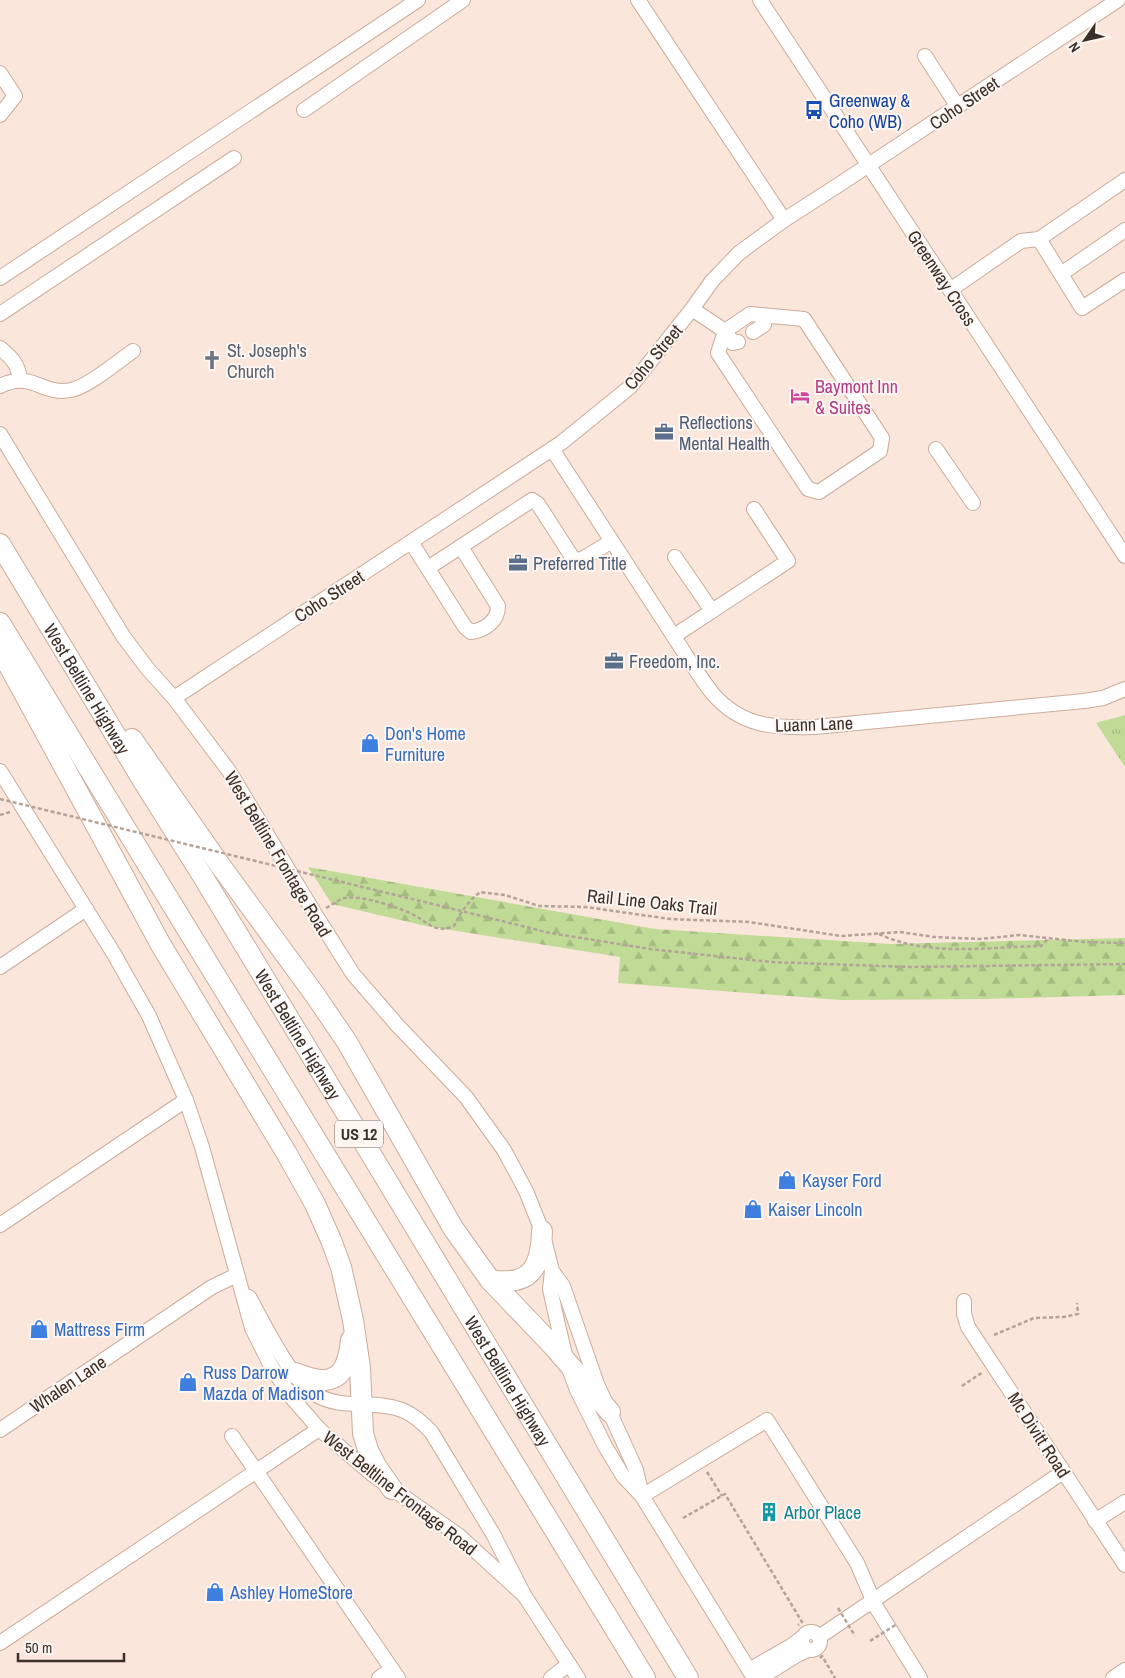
<svg xmlns="http://www.w3.org/2000/svg" width="1125" height="1678" font-family="'Archivo Narrow',sans-serif">
  <style>
    .grass { fill: url(#grass-tufts) }
    .forest { fill: url(#forest-firs) }
    .lines { fill: none; stroke-linecap: round; stroke-linejoin: round }
    .minor-casing { stroke: #ccac9a; stroke-width: 16 }
    .highway-casing { stroke: #ccac9a; stroke-width: 22 }
    .path { stroke: #b4a399; stroke-width: 2.5; stroke-dasharray: 4 2.5; stroke-linecap: butt }
    .minor { stroke: #fff; stroke-width: 14 }
    .highway { stroke: #fff; stroke-width: 20 }
    .path-bridge { stroke: #b4a399; stroke-width: 2.5; stroke-dasharray: 4 2.5; stroke-linecap: butt }
    .labels { text-anchor: middle; dominant-baseline: central; stroke-width: 4; stroke-linejoin: round; paint-order: stroke }
    .shield { fill: #fdf6f2; stroke: #766b65; stroke-width: 1 }
    .shield-label { font-size: 16px; font-weight: bold; fill: #3c2f28 }
    .transit-label { font-size: 18px; fill: #164399; stroke: #fdf6f2; text-anchor: start }
    .street-label { font-size: 18px; fill: #3c2f28; stroke: #fdf6f2 }
    .worship-label { font-size: 18px; fill: #5b616d; stroke: #fdf6f2; text-anchor: start }
    .hotel-label { font-size: 18px; fill: #b23c85; stroke: #fdf6f2; text-anchor: start }
    .service-label { font-size: 18px; fill: #4e5e75; stroke: #fdf6f2; text-anchor: start }
    .shop-label { font-size: 18px; fill: #366cbe; stroke: #fdf6f2; text-anchor: start }
    .culture-label { font-size: 18px; fill: #0d838f; stroke: #fdf6f2; text-anchor: start }
  </style>
  <defs>
    <pattern id="grass-tufts" width="24" height="20" patternUnits="userSpaceOnUse" patternTransform="scale(1.25)"><rect width="24" height="20" fill="#bfdb96"/><path d="M3 7l-1-3M5 7V3M7 7l1-3M15 17l-1-3M17 17v-4M19 17l1-3" fill="none" stroke="#a5bc81"/></pattern>
    <pattern id="forest-firs" width="22" height="20" patternUnits="userSpaceOnUse" patternTransform="scale(1.25)"><rect width="22" height="20" fill="#bfdb96"/><path d="M5 1l3.5 6h-7zM16 11l3.5 6h-7z" fill="#a5bc81"/></pattern>
  </defs>
  <rect width="100%" height="100%" fill="#fae6db"/>
  <path class="grass" d="M 1125,715 L 1125,767 L 1096,723 Z"/>
  <path class="forest" d="M 308,867 L 655,929 L 890,944 L 1125,938 L 1125,995 L 987,999 L 841,1000 L 618,983 L 620,957 L 426,926 L 332,904 Z"/>
  <g class="lines">
    <g class="minor-casing">
      <g id="minor">
        <path d="M 638,0 L 784,220"/>
        <path d="M 760,0 L 1125,556"/>
        <path d="M 925,56 L 958,107"/>
        <path d="M 0,73 L 15,96 L 0,115"/>
        <path d="M 304,110 L 463,0"/>
        <path d="M 1039,239 L 1082,308 L 1125,280"/>
        <path d="M 1061,274 L 1125,230"/>
        <path d="M 0,278 L 418,0"/>
        <path d="M 950,290 L 1021,241 L 1039,239 L 1125,180"/>
        <path d="M 692,309 L 725,331 L 718,353 L 808,489 L 819,492 L 880,451 L 882,438 L 804,319 L 750,314 L 725,331 L 733,343 L 738,342"/>
        <path d="M 0,314 L 234,158"/>
        <path d="M 753,332 L 764,325 L 765,316"/>
        <path d="M 0,348 C 12,358 18,364 20,379"/>
        <path d="M 0,386 C 32,370 42,396 71,390 C 89,386 117,362 133,351"/>
        <path d="M 0,434 L 123,636 L 147,668 L 174,698 L 229,771 L 315,914 L 353,974 L 398,1026 L 466,1097 L 504,1150 L 526,1191 L 542,1231 L 552,1271 L 550,1289 L 558,1325 L 567,1363 L 577,1390 L 605,1446 L 623,1476 L 642,1496 L 754,1678"/>
        <path d="M 552,449 L 691,663 C 698,673 705,684 713,694 C 742,727 774,728 815,727 L 1084,701 L 1103,698 L 1125,689"/>
        <path d="M 936,449 L 973,503"/>
        <path d="M 411,542 L 465,627 L 471,632 C 485,630 498,621 498,606 L 461,547"/>
        <path d="M 675,557 L 712,611"/>
        <path d="M 428,568 L 532,500 L 538,504 L 574,560 L 582,559 L 612,541"/>
        <path d="M 674,636 L 788,561 L 754,509"/>
        <path d="M 174,698 L 561,443 L 630,387 L 692,309 L 712,281 L 739,253 L 784,220 L 840,184 L 1118,0"/>
        <path d="M 0,771 L 114,954 L 149,1016 L 186,1100 L 202,1147 L 252,1328 L 271,1366 L 293,1399 L 319,1429 L 373,1475 L 458,1535 L 524,1595"/>
        <path d="M 0,967 L 86,909"/>
        <path d="M 0,1225 L 186,1100"/>
        <path d="M 552,1271 L 563,1286 L 597,1384 L 636,1470 L 642,1496"/>
        <path d="M 249,1297 C 263,1322 290,1378 313,1393 C 340,1411 373,1399 402,1410 C 415,1415 424,1424 432,1433 L 493,1534 L 524,1595 L 578,1678"/>
        <path d="M 964,1301 L 964,1314 L 968,1327 L 1125,1565"/>
        <path d="M 0,1430 L 212,1287 L 237,1275"/>
        <path d="M 232,1436 L 398,1678"/>
        <path d="M 642,1496 L 767,1420 L 857,1563 L 876,1607 L 920,1678"/>
        <path d="M 1095,1521 L 1125,1502"/>
        <circle cx="811" cy="1641" r="9"/>
        <path d="M 819,1637 L 1063,1472"/>
        <path d="M 0,1643 L 319,1429"/>
        <path d="M 749,1670 L 791,1646 L 802,1638"/>
        <path d="M 379,1678 L 392,1669"/>
        <path d="M 551,1678 L 569,1664"/>
        <path d="M 760,1678 L 797,1655 L 808,1650"/>
        <path d="M 1113,1678 L 1125,1670"/>
      </g>
    </g>
    <g class="highway-casing">
      <g id="highway">
        <path id="s1" d="M 0,544 L 142,779 L 202,875 L 688,1678"/>
        <path d="M 0,623 L 645,1678"/>
        <path d="M 0,649 L 161,945 L 287,1154 L 315,1204 L 331,1240 L 341,1267 L 353,1320 L 360,1368 L 363,1433 L 368,1450 L 376,1466 L 392,1489"/>
        <path d="M 132,739 L 220,865 L 315,995 L 347,1042 L 453,1228 L 490,1280 L 554,1347 L 610,1412"/>
        <path d="M 490,1280 C 531,1287 541,1267 542,1231"/>
        <path d="M 294,1373 C 302,1375 313,1380 321,1380 C 345,1381 349,1358 351,1340"/>
      </g>
    </g>
    <g class="path">
      <path d="M 0,815 L 10,812"/>
      <path d="M 445,907 L 550,933 L 650,949 L 771,962 L 909,967 L 1125,964"/>
      <path d="M 326,908 C 332,905 338,900 344,898 C 362,895 395,906 412,914 C 428,922 435,934 454,926 L 462,911 L 472,899 L 480,892 L 505,895 L 539,906 L 586,907 L 670,919 L 749,922 L 841,936 L 900,932 L 934,937 L 980,939 L 1020,935 L 1084,942 L 1125,943"/>
      <path d="M 879,934 C 928,957 988,947 1041,946 L 1048,939"/>
      <path d="M 994,1335 L 1034,1318 L 1063,1317 L 1078,1314 L 1077,1303"/>
      <path d="M 962,1386 L 983,1372"/>
      <path d="M 707,1472 L 722,1496"/>
      <path d="M 683,1518 L 725,1494 L 802,1622 L 798,1625"/>
      <path d="M 820,1658 L 822,1656 L 835,1678"/>
    </g>
    <use href="#minor" class="minor"/>
    <use href="#highway" class="highway"/>
    <g class="path-bridge">
      <path d="M 0,799 L 445,907"/>
      <path d="M 838,1608 L 855,1636"/>
      <path d="M 870,1641 L 897,1624"/>
    </g>
  </g>
  <defs>
    <g id="bus-bare" transform="scale(1.5)"><path d="M-5-6H5V4H4V6H2V4H-2V6H-4V4H-5ZM-3.5-4V0h7V-4ZM-3.5 1.2v1.5H-2V1.2ZM2 1.2v1.5H3.5V1.2Z" fill="#1a4fb4" stroke="#fdf6f2" stroke-width="2.5" paint-order="stroke"/></g>
    <g id="church-bare" transform="scale(1.5)"><path d="M-1.2-6h2.4v3.5h3.3v2.4h-3.3V6h-2.4V-.1h-3.3v-2.4h3.3Z" fill="#6b7280" stroke="#fdf6f2" stroke-width="2.5" paint-order="stroke"/></g>
    <g id="hotel-bare" transform="scale(1.5)"><path d="M-6-4.5h1.5V1H6V5H4.5V3h-9V5H-6ZM-4 0a1.8 1.8 0 1 1 3.6 0ZM.5 0V-2.5h3Q6-2.5 6 0Z" fill="#d1479c" stroke="#fdf6f2" stroke-width="2.5" paint-order="stroke"/></g>
    <g id="office-bare" transform="scale(1.5)"><path d="M-6-3h4V-5.5h4V-3h4V5H-6ZM-1-4.5V-3h2v-1.5ZM-6 0V1H6V0Z" fill="#5c6f8a" stroke="#fdf6f2" stroke-width="2.5" paint-order="stroke"/></g>
    <g id="shop-bare" transform="scale(1.5)"><path d="M-5-2.5h2.3a2.7 3.5 0 0 1 5.4 0H5L5.5 6h-11ZM-1.5-2.5h3a1.5 2.3 0 0 0-3 0Z" fill="#3f7fe0" stroke="#fdf6f2" stroke-width="2.5" paint-order="stroke"/></g>
    <g id="building-bare" transform="scale(1.5)"><path d="M-4-6H4V6H1V3H-1V6H-4ZM-2.5-4.3h1.7v1.8h-1.7ZM.8-4.3h1.7v1.8H.8ZM-2.5-1h1.7V.8h-1.7ZM.8-1h1.7V.8H.8Z" fill="#0f9aa8" stroke="#fdf6f2" stroke-width="2.5" paint-order="stroke"/></g>
  </defs>
  <g fill-rule="evenodd">
    <use href="#bus-bare" x="814" y="110"/>
    <use href="#church-bare" x="212" y="360"/>
    <use href="#hotel-bare" x="800" y="396"/>
    <use href="#office-bare" x="664" y="432"/>
    <use href="#office-bare" x="518" y="563"/>
    <use href="#office-bare" x="614" y="661"/>
    <use href="#shop-bare" x="370" y="743"/>
    <use href="#shop-bare" x="787" y="1180"/>
    <use href="#shop-bare" x="753" y="1209"/>
    <use href="#shop-bare" x="39" y="1329"/>
    <use href="#shop-bare" x="188" y="1382"/>
    <use href="#building-bare" x="769" y="1512"/>
    <use href="#shop-bare" x="215" y="1592"/>
  </g>
  <g class="labels">
    <rect class="shield" x="335" y="1120.5" width="48" height="27" rx="4"/>
    <g class="shield-label">
      <text x="359" y="1134">US 12</text>
    </g>
    <g class="transit-label">
      <text x="829" y="100">Greenway &amp;<tspan x="829" dy="21">Coho (WB)</tspan></text>
    </g>
    <g class="street-label">
      <text transform="translate(964 103) rotate(-34)">Coho Street</text>
      <text transform="translate(942 278) rotate(57)">Greenway Cross</text>
      <text transform="translate(653 357) rotate(-50)">Coho Street</text>
      <text transform="translate(329 596) rotate(-33)">Coho Street</text>
      <text stroke="none"><textPath href="#s1" startOffset="169">West Beltline Highway</textPath></text>
      <text transform="translate(814 724) rotate(-2)">Luann Lane</text>
      <text transform="translate(278 854) rotate(59)">West Beltline Frontage Road</text>
      <text transform="translate(652 902) rotate(6)">Rail Line Oaks Trail</text>
      <text stroke="none"><textPath href="#s1" startOffset="574">West Beltline Highway</textPath></text>
      <text stroke="none"><textPath href="#s1" startOffset="979">West Beltline Highway</textPath></text>
      <text transform="translate(68 1384) rotate(-34)">Whalen Lane</text>
      <text transform="translate(1039 1435) rotate(57)">Mc Divitt Road</text>
      <text transform="translate(400 1493) rotate(38)">West Beltline Frontage Road</text>
    </g>
    <g class="worship-label">
      <text x="227" y="350">St. Joseph's<tspan x="227" dy="21">Church</tspan></text>
    </g>
    <g class="hotel-label">
      <text x="815" y="386">Baymont Inn<tspan x="815" dy="21">&amp; Suites</tspan></text>
    </g>
    <g class="service-label">
      <text x="679" y="422">Reflections<tspan x="679" dy="21">Mental Health</tspan></text>
      <text x="533" y="563">Preferred Title</text>
      <text x="629" y="661">Freedom, Inc.</text>
    </g>
    <g class="shop-label">
      <text x="385" y="733">Don's Home<tspan x="385" dy="21">Furniture</tspan></text>
      <text x="802" y="1180">Kayser Ford</text>
      <text x="768" y="1209">Kaiser Lincoln</text>
      <text x="54" y="1329">Mattress Firm</text>
      <text x="203" y="1372">Russ Darrow<tspan x="203" dy="21">Mazda of Madison</tspan></text>
      <text x="230" y="1592">Ashley HomeStore</text>
    </g>
    <g class="culture-label">
      <text x="784" y="1512">Arbor Place</text>
    </g>
  </g>
  <g transform="translate(1085 40) rotate(236)" stroke="#fdf6f2" stroke-width="4" paint-order="stroke">
  <path d="M0-4L9 19L0 12L-9 19Z" fill="#3c2f28"/>
  <text y="-8" font-size="14" font-weight="bold" text-anchor="middle" fill="#3c2f28">N</text>
  </g>
  <path d="M18 1653v8h106v-8" fill="none" stroke="#3c2f28" stroke-width="2.5"/>
  <text x="25" y="1653" font-size="15" fill="#3c2f28" stroke="#fdf6f2" stroke-width="4" paint-order="stroke">50 m</text>
</svg>
